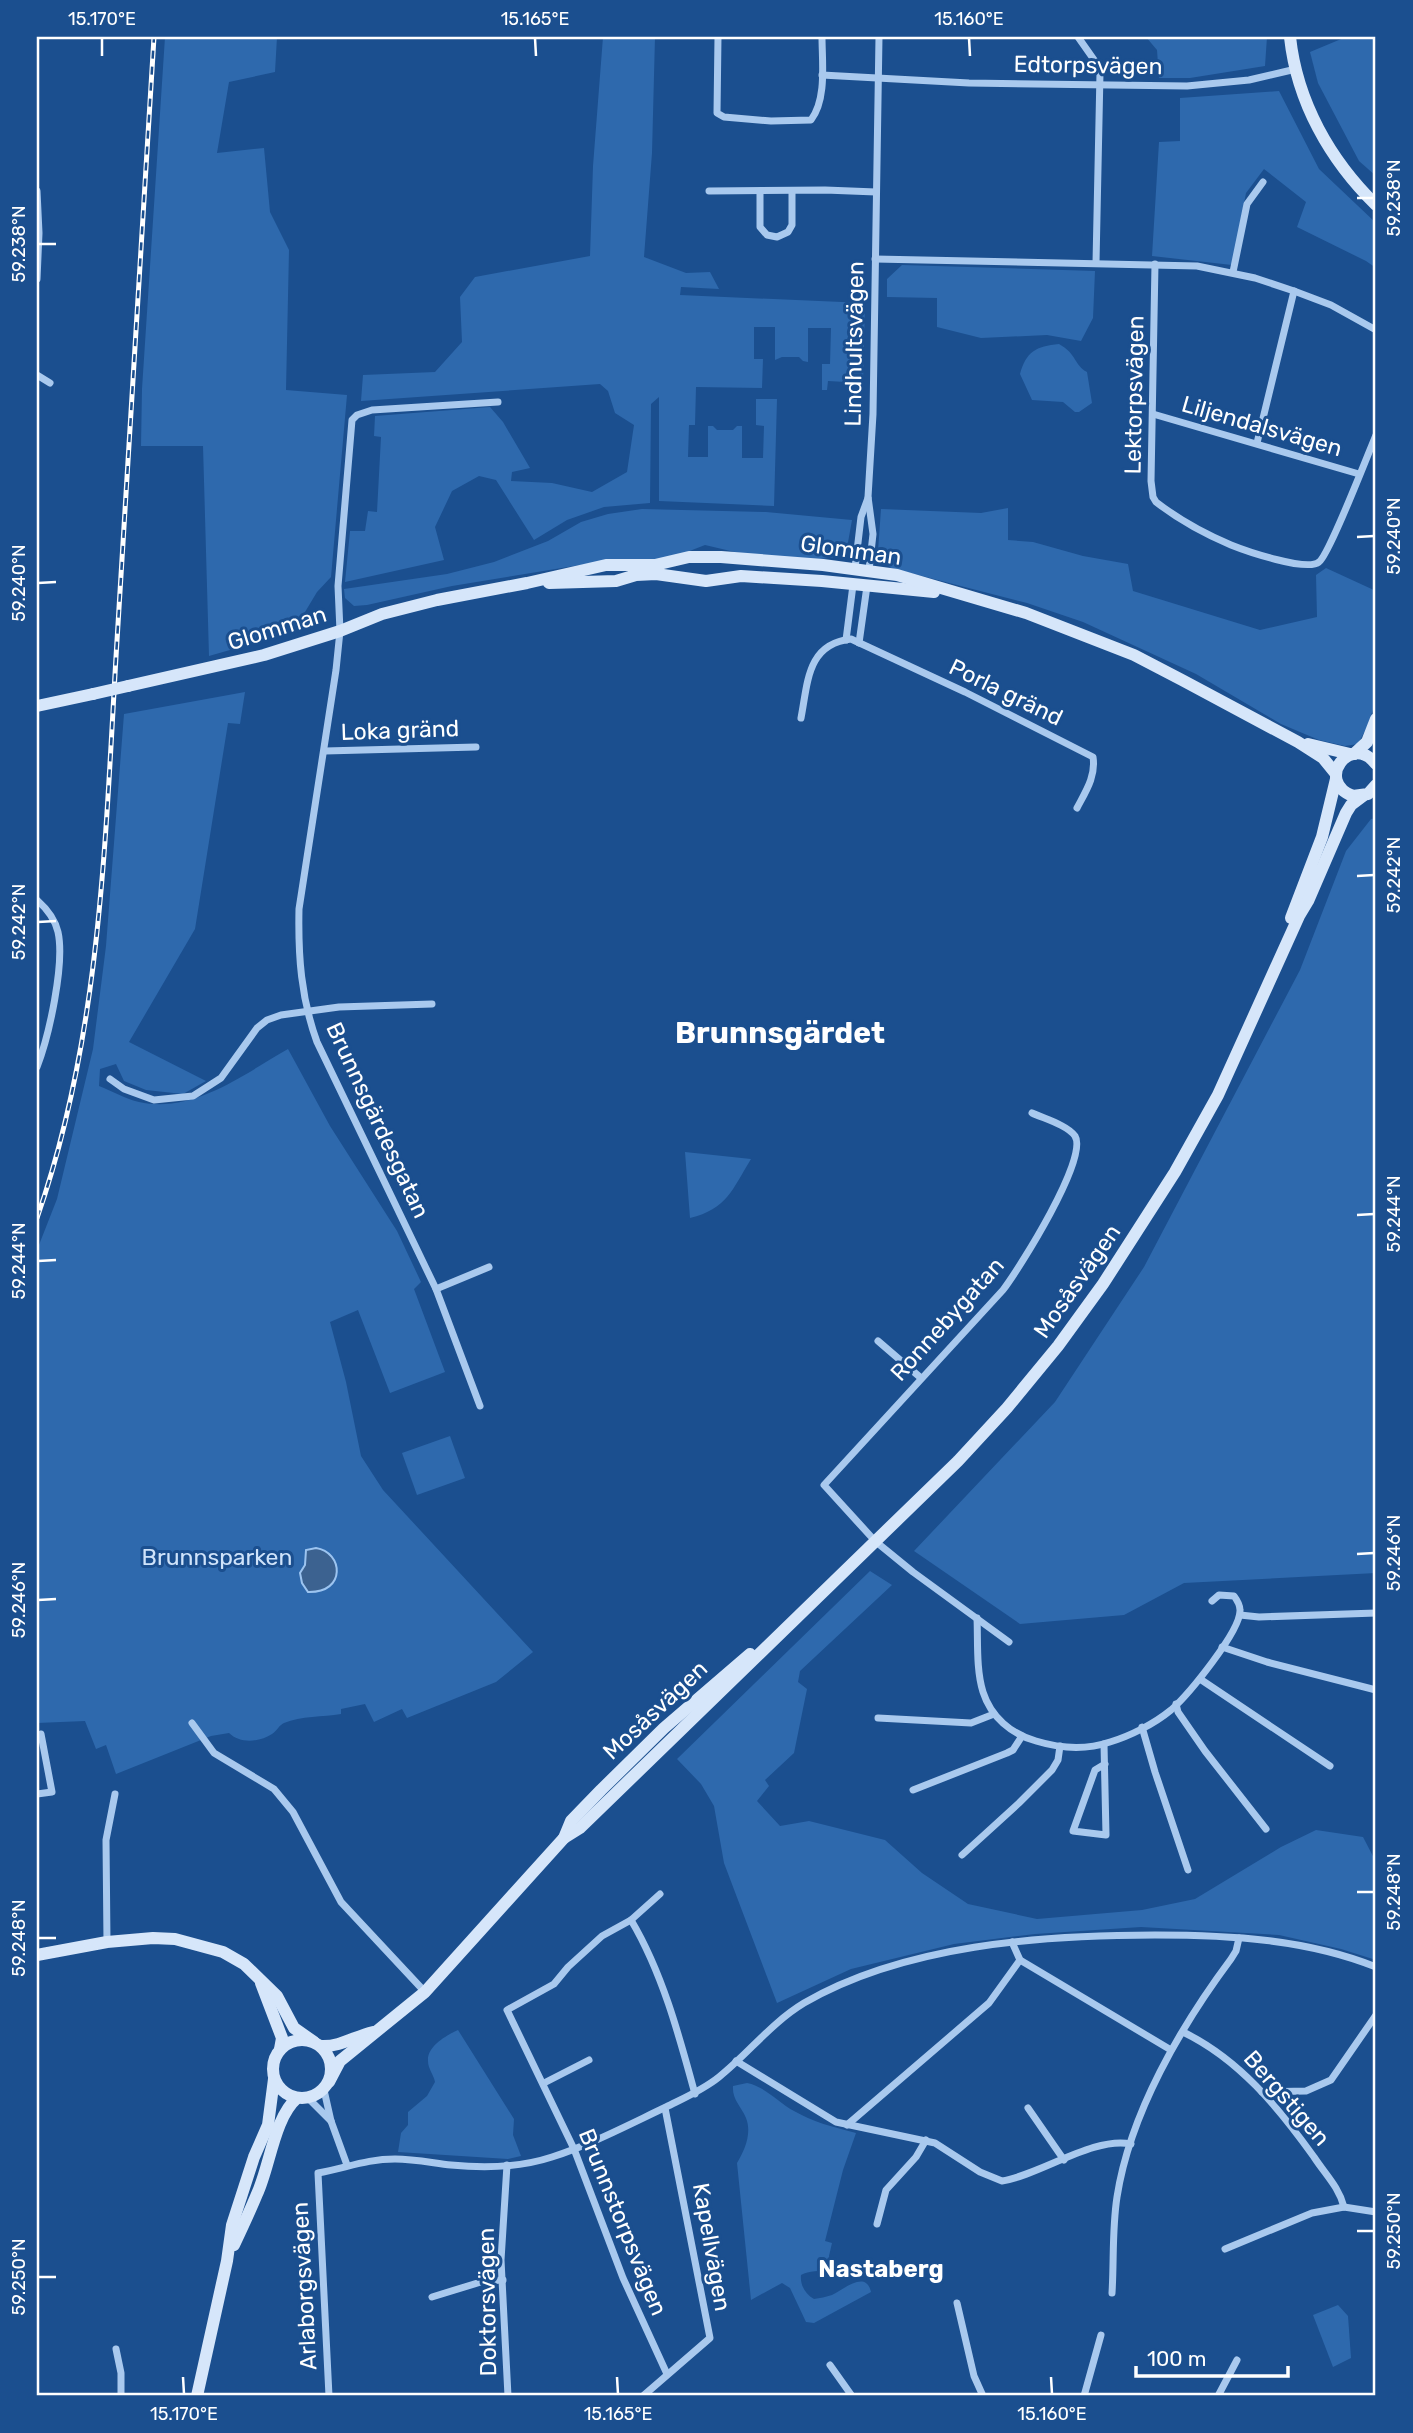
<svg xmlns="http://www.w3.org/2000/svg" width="1413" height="2433" font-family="Rubik,sans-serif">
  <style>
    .green { fill: #2e69ad }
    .water { fill: #3c6290; stroke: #9cc4f0; stroke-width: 2 }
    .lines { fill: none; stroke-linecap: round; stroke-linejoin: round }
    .street { stroke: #a9c9ee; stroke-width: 7 }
    .secondary { stroke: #d6e6fa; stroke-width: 12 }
    .rail-casing { stroke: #fff; stroke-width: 5 }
    .rail { stroke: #1b4f8f; stroke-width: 2.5; stroke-dasharray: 8; stroke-linecap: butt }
    .secondary-bridge { stroke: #d6e6fa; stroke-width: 12 }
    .ticks { fill: none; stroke: #fff; stroke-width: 2.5 }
    .labels { text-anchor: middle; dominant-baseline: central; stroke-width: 6; stroke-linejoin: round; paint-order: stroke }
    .street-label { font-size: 23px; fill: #fff; stroke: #1b4f8f }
    .park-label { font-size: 23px; fill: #cfe3fa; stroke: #1b4f8f }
    .neighbourhood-label { font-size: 24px; font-weight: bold; fill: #fff; stroke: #1b4f8f }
    .district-label { font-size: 30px; font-weight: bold; fill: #fff; stroke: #1b4f8f }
    .neatline { fill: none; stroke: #fff; stroke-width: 2.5 }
    .ticks-label { font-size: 18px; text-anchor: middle; fill: #fff }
  </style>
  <rect width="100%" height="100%" fill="#1b4f8f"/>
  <g class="green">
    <path d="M 165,37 L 277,37 L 275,72 L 229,82 L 217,153 L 264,148 L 270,212 L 289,250 L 286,390 L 347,395 L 331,577 L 317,592 L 293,632 L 209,656 L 203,446 L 141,446 L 142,389 Z"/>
    <path d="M 603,37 L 655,37 L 652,153 L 644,257 L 686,273 L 710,272 L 719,289 L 681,287 L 680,295 L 865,303 L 863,383 L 828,381 L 827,390 L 822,390 L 822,364 L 830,364 L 831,328 L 808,328 L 808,362 L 803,361 L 799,357 L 782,357 L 775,360 L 775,327 L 754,327 L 754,359 L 763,359 L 762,388 L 696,387 L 695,425 L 689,425 L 688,457 L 708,457 L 708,426 L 713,426 L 717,430 L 733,430 L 737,426 L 742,426 L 742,458 L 763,458 L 764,426 L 756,425 L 756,399 L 777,399 L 774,506 L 659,501 L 659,397 L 651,404 L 650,503 L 604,507 L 567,520 L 534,540 L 496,480 L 479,476 L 452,491 L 435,527 L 444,560 L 345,582 L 350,531 L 365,531 L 368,511 L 377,512 L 381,437 L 374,436 L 375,416 L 490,407 L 503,422 L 530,468 L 512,472 L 511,481 L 552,483 L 592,492 L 627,472 L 634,425 L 615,413 L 608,391 L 600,384 L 361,401 L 363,375 L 435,372 L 462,342 L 460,297 L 475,277 L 590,256 L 593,166 Z"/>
    <path d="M 1146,37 L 1267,37 L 1265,66 L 1190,78 L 1159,78 L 1157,50 Z"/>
    <path d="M 1346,37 L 1376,37 L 1376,176 L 1359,161 L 1318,83 L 1310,52 Z"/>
    <path d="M 1279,91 L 1319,169 L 1376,223 L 1376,268 L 1366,261 L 1297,227 L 1306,202 L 1264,169 L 1246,193 L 1232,265 L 1152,256 L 1159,142 L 1180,141 L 1180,98 Z"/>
    <path d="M 902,265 L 1095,271 L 1093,318 L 1081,341 L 1047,335 L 981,338 L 937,327 L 937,298 L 887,297 L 887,279 Z"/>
    <path d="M 1059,344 C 1077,354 1074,365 1087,372 L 1092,403 L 1079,412 L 1075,412 L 1063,402 L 1032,400 L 1020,374 C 1026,352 1036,346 1059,344 Z"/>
    <path d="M 1008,508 L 1008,540 L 1033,542 L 1083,556 L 1128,564 L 1133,591 L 1260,630 L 1317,617 L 1316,575 L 1326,568 L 1376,591 L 1376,701 L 1367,727 L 1358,744 L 1345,746 L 1319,740 L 1281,724 L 1196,674 L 1083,622 L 1027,603 L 891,568 L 881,560 L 878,551 L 881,509 L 981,513 Z"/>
    <path d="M 642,509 L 766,512 L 852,520 L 847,548 L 836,557 L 812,560 L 739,553 L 705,545 L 664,561 L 611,560 L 452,586 L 367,605 L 354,606 L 345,598 L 344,589 L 447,574 L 494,562 L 548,541 L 581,522 L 608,514 Z"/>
    <path d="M 245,692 L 240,724 L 228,723 L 195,929 L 129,1042 L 206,1081 L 183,1094 L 146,1090 L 124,1081 L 116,1064 L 100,1069 L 99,1086 C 112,1091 126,1099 139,1102 C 193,1114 244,1074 288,1049 L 330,1126 L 397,1231 L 421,1282 L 414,1289 L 445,1372 L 390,1393 L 358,1310 L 330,1322 L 346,1382 L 361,1456 L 383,1490 L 533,1652 L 496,1682 L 407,1718 L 402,1709 L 374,1722 L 365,1704 L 341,1709 L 341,1714 C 323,1717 301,1716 284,1723 C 279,1725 277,1731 272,1734 C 260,1742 240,1744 229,1733 L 211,1736 L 116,1774 L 106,1745 L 96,1749 L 85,1721 L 37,1723 L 37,1250 L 57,1199 L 93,1049 L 106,946 L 124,714 Z"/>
    <path d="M 1376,818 L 1376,1573 L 1184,1583 L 1124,1615 L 1020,1624 L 914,1551 L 1055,1402 L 1144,1267 L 1300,970 L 1346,851 L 1371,819 Z"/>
    <path d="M 685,1152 L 751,1159 C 732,1190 727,1209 690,1218 Z"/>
    <path d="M 450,1436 L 465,1478 L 417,1495 L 402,1453 Z"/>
    <path d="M 870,1571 L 892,1585 L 800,1671 L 798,1682 L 807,1689 L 794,1753 L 765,1780 L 769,1786 L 757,1801 L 780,1826 L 809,1821 L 885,1840 L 922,1873 L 968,1904 L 1037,1919 L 1142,1910 L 1195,1899 L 1281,1847 L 1316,1830 L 1363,1837 L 1376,1862 L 1376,1960 L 1341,1949 L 1279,1935 L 1141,1927 L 1035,1934 L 954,1944 L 851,1969 L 777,2003 L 724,1863 L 714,1806 L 701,1784 L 677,1759 Z"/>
    <path d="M 458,2030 L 514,2119 L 513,2135 L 521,2156 L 508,2159 L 398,2152 L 401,2133 L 408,2125 L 408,2112 L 427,2096 L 435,2082 C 434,2075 428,2069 428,2061 C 427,2046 447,2035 458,2030 Z"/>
    <path d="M 747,2083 C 764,2086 778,2102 794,2111 C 813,2122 833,2127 856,2133 L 843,2170 L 825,2241 L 832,2243 L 829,2256 L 831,2266 L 829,2269 C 820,2272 809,2270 801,2275 C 800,2285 805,2294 814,2299 C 820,2298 826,2297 832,2295 C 843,2290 866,2269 871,2292 L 814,2323 L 806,2322 L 790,2288 L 782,2283 L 751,2300 L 737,2163 C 745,2150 752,2133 746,2118 C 741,2106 732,2100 733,2086 Z"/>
    <path d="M 1338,2305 L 1348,2316 L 1351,2358 L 1333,2367 L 1313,2315 Z"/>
  </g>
  <path class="water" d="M 316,1548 C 343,1552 347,1593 308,1592 L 302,1583 L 300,1573 L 305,1565 L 306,1550 Z"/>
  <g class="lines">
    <g class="street">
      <path d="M 718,37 L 717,113 L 724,117 L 771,121 L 811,120 C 827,99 822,62 822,37"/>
      <path d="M 1078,37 L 1097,64 L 1100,73 L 1096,263"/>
      <path d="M 822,75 L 969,83 L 1187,86 L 1249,80 L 1296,69"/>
      <path d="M 37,191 L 39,233 L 37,279"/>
      <path d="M 709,191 L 825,190 L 876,192"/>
      <path d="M 760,191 L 760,227 L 767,235 L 777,237 L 788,232 L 792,225 L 792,191"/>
      <path d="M 875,259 L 1197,266 L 1255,278 L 1294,291 L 1331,305 L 1376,330"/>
      <path d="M 1155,264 L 1151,481 L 1153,497 L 1156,502 C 1178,519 1205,534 1231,545 C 1246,551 1307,572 1319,562 C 1329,555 1368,454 1376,435"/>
      <path d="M 1233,272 L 1247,204 L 1263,182"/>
      <path d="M 37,375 L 50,383"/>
      <path d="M 1153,414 L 1359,474"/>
      <path d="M 1257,443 L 1294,291"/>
      <path d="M 855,568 L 861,517 L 868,498"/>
      <path d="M 869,570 L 873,534 L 868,497 L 873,414 L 879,37"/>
      <path d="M 846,640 L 853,585"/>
      <path d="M 859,643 L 867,586"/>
      <path d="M 801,718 C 808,682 807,644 851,639 L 965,692 L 1093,757 C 1096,776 1086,791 1077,808"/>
      <path d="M 325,751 L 476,747"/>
      <path d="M 37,900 C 46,908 55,919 58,932 C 65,964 49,1036 37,1067"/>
      <path d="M 110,1079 L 124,1089 L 154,1100 L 193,1096 L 221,1078 L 257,1028 L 267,1020 L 281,1015 L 339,1007 L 432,1004"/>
      <path d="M 436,1289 L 489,1267"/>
      <path d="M 878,1341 L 921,1378"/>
      <path d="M 480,1406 L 436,1289 L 317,1042 C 301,998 298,956 299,909 L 336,670 L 340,631 L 338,586 L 352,420 L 357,415 L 372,410 L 498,402"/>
      <path d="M 1240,1615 L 1259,1617 L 1376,1613"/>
      <path d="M 977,1618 C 978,1641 976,1670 983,1692 C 991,1717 1011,1734 1036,1741 C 1059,1748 1086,1750 1110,1742 C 1130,1736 1154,1724 1171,1710 C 1188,1695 1241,1631 1240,1610 C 1240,1604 1237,1600 1234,1596 L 1219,1595 L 1212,1601"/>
      <path d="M 1009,1642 L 913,1572 L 875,1541 L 824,1485 L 1003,1290 C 1019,1269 1089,1158 1075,1136 C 1067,1125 1045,1119 1032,1113"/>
      <path d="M 1222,1647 L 1267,1662 L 1376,1690"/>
      <path d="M 1200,1679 L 1330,1766"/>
      <path d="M 1176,1704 L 1178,1712 L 1205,1751 L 1266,1829"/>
      <path d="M 878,1718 L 971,1723 L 994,1714"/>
      <path d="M 192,1723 L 214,1753 L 274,1789 L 293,1812 L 341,1902 L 425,1992"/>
      <path d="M 1142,1727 L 1155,1772 L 1188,1870"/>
      <path d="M 1104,1744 L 1106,1835 L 1073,1831 L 1095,1770 L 1105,1764"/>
      <path d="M 913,1790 L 1007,1753 L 1013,1750 L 1022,1736"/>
      <path d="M 37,1794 L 52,1792 L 41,1734"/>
      <path d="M 962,1855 L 1019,1803 L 1052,1770 L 1058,1760 L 1060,1746"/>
      <path d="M 660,1894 L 631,1920 L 602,1936 L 568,1967 L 554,1984 L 507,2010 L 574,2149 L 623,2278 L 667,2374"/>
      <path d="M 631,1920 C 662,1972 679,2035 695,2094"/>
      <path d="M 107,1942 L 106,1840 L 115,1794"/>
      <path d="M 1012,1942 L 1020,1960 L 1171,2050"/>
      <path d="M 1183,2032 C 1239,2059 1278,2107 1314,2157 C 1325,2174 1339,2187 1344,2207"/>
      <path d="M 736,2061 L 836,2122 L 935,2143 L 980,2172 L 1002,2181 C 1040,2175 1094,2136 1131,2144"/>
      <path d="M 544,2083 L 589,2060"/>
      <path d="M 324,2090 L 331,2121 L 347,2165"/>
      <path d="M 1262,2092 L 1306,2091 L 1331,2080 L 1376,2015"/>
      <path d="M 308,2098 L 331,2121"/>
      <path d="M 1028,2108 L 1064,2160"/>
      <path d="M 847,2125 L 989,2003 L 1020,1960"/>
      <path d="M 507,2165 L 501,2260 L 508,2396"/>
      <path d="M 877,2224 L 886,2190 L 916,2157 L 926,2140"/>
      <path d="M 1225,2249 L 1312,2213 L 1344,2207 L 1376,2212"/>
      <path d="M 1112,2293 C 1114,2261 1112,2229 1117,2197 C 1130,2113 1181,2026 1231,1959 L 1236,1951 L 1239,1938"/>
      <path d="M 432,2297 L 484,2281 L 503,2280"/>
      <path d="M 957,2303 L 974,2376 L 983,2396"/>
      <path d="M 116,2349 L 121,2373 L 121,2396"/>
      <path d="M 830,2365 L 852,2396"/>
      <path d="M 329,2396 L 318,2173 C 346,2168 367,2159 395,2159 C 414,2159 433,2163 451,2165 C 483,2168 522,2167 552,2157 C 592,2144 628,2125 666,2107 C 684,2098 703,2090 719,2077 C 749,2053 771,2023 804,2003 C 904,1945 1041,1935 1155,1935 C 1229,1935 1306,1939 1376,1967"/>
      <path d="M 643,2396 L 710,2338 L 665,2108"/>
      <path d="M 1084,2396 L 1101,2335"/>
      <path d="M 1218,2396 L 1237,2360"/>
    </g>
    <g class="secondary">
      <path d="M 1290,37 C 1297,102 1330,160 1376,205"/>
      <path d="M 549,583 L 616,581 L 636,575 L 656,574 L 706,581 L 741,576 L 822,581 L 934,592"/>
      <path d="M 128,686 L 264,655 L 340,631 L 382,614 L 437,600 L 527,583 L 606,565 L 655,565 L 689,557 L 721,557 L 823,565 L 897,575 L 1026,613 L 1134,655 L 1182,680 L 1298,742 L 1323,758 L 1336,774"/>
      <path d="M 37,706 L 93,694"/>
      <path d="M 1308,744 L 1350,754"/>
      <path d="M 1354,754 L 1367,742 L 1376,719"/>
      <path d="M 1376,764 C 1351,732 1314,781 1353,796 L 1368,794 L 1376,785"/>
      <path d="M 1291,918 L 1322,837 L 1336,779"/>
      <path d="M 564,1838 L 571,1821 L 601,1790 L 664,1728 L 750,1654"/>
      <path d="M 37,1955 L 107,1942 L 153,1938 L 175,1939 L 223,1952 L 244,1964 L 277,1996 L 294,2028 L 314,2042"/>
      <path d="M 261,1983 L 282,2038 L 280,2049"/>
      <circle cx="302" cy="2069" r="29"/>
      <path d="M 321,2046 C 341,2047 355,2036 373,2032"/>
      <path d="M 329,2082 L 340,2061 L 425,1992 L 564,1838 L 580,1828 L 958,1461 L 1007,1408 L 1058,1346 L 1103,1284 L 1175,1172 L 1218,1095 L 1299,916 L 1308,901 L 1346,813 L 1351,805 L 1363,796"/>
      <path d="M 234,2245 C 242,2228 250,2211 257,2194 C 270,2166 274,2118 297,2098"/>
      <path d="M 197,2396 L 227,2261 L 232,2225 L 254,2157 L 268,2125 L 274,2079"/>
    </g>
    <g class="rail-casing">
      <path id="rail" d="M 37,1218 C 100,1038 105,846 116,657 C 129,451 141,244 154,37"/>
    </g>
    <use href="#rail" class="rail"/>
    <path class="secondary-bridge" d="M 93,694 L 128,686"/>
  </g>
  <path class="ticks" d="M 102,38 L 102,56M 535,38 L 536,56M 969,38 L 970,56M 1357,198 L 1374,198M 38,244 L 56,244M 1357,537 L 1374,536M 38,583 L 56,582M 1357,876 L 1374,875M 38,922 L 56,921M 1357,1215 L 1374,1214M 38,1261 L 56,1260M 1357,1554 L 1374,1553M 38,1600 L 56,1599M 1357,1892 L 1374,1892M 38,1938 L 56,1938M 1357,2231 L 1374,2231M 38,2277 L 56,2277M 183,2377 L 184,2394M 617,2377 L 618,2394M 1051,2377 L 1052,2394"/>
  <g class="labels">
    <g class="street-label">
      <text transform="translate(1088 65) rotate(1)">Edtorpsvägen</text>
      <text transform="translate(854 344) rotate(-89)">Lindhultsvägen</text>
      <text transform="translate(1134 395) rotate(-89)">Lektorpsvägen</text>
      <text transform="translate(1262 426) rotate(16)">Liljendalsvägen</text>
      <text transform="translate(851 550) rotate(8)">Glomman</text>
      <text transform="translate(277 628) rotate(-17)">Glomman</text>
      <text transform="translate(1006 692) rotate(26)">Porla gränd</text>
      <text transform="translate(400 730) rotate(-2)">Loka gränd</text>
      <text transform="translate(378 1120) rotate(65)">Brunnsgärdesgatan</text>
      <text transform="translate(1077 1281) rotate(-55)">Mosåsvägen</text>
      <text transform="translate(947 1319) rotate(-48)">Ronnebygatan</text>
      <text transform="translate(655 1710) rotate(-43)">Mosåsvägen</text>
      <text transform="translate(1287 2098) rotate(49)">Bergstigen</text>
      <text transform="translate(623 2222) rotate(68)">Brunnstorpsvägen</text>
      <text transform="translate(712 2247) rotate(80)">Kapellvägen</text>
      <text transform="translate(304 2286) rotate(-93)">Arlaborgsvägen</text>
      <text transform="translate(487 2302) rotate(-91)">Doktorsvägen</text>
    </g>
    <g class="park-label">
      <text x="217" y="1557">Brunnsparken</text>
    </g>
    <g class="neighbourhood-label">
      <text x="881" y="2269">Nastaberg</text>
    </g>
    <g class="district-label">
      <text x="780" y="1033">Brunnsgärdet</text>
    </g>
  </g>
  <rect width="1413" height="2433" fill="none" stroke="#1b4f8f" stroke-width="77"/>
  <path d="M1136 2366v10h152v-10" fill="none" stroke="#ffffff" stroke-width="3.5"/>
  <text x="1147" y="2366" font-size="21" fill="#ffffff" stroke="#1b4f8f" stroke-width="5" paint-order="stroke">100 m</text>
  <rect x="38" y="38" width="1336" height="2356" class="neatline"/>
  <g class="ticks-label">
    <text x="102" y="25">15.170°E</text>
    <text x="535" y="25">15.165°E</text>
    <text x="969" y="25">15.160°E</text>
    <text transform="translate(1394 198) rotate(-90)" y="6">59.238°N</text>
    <text transform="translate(19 244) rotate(-90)" y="6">59.238°N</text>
    <text transform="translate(1394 536) rotate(-90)" y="6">59.240°N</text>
    <text transform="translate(19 583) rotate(-90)" y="6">59.240°N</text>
    <text transform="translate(1394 875) rotate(-90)" y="6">59.242°N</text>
    <text transform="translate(19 922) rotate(-90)" y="6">59.242°N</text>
    <text transform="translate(1394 1214) rotate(-90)" y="6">59.244°N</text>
    <text transform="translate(19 1261) rotate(-90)" y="6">59.244°N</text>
    <text transform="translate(1394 1553) rotate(-90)" y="6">59.246°N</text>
    <text transform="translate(19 1600) rotate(-90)" y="6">59.246°N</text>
    <text transform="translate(1394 1892) rotate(-90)" y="6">59.248°N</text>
    <text transform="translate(19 1938) rotate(-90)" y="6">59.248°N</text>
    <text transform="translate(1394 2231) rotate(-90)" y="6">59.250°N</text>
    <text transform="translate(19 2277) rotate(-90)" y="6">59.250°N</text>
    <text x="184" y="2420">15.170°E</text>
    <text x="618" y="2420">15.165°E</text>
    <text x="1052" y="2420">15.160°E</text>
  </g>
</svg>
